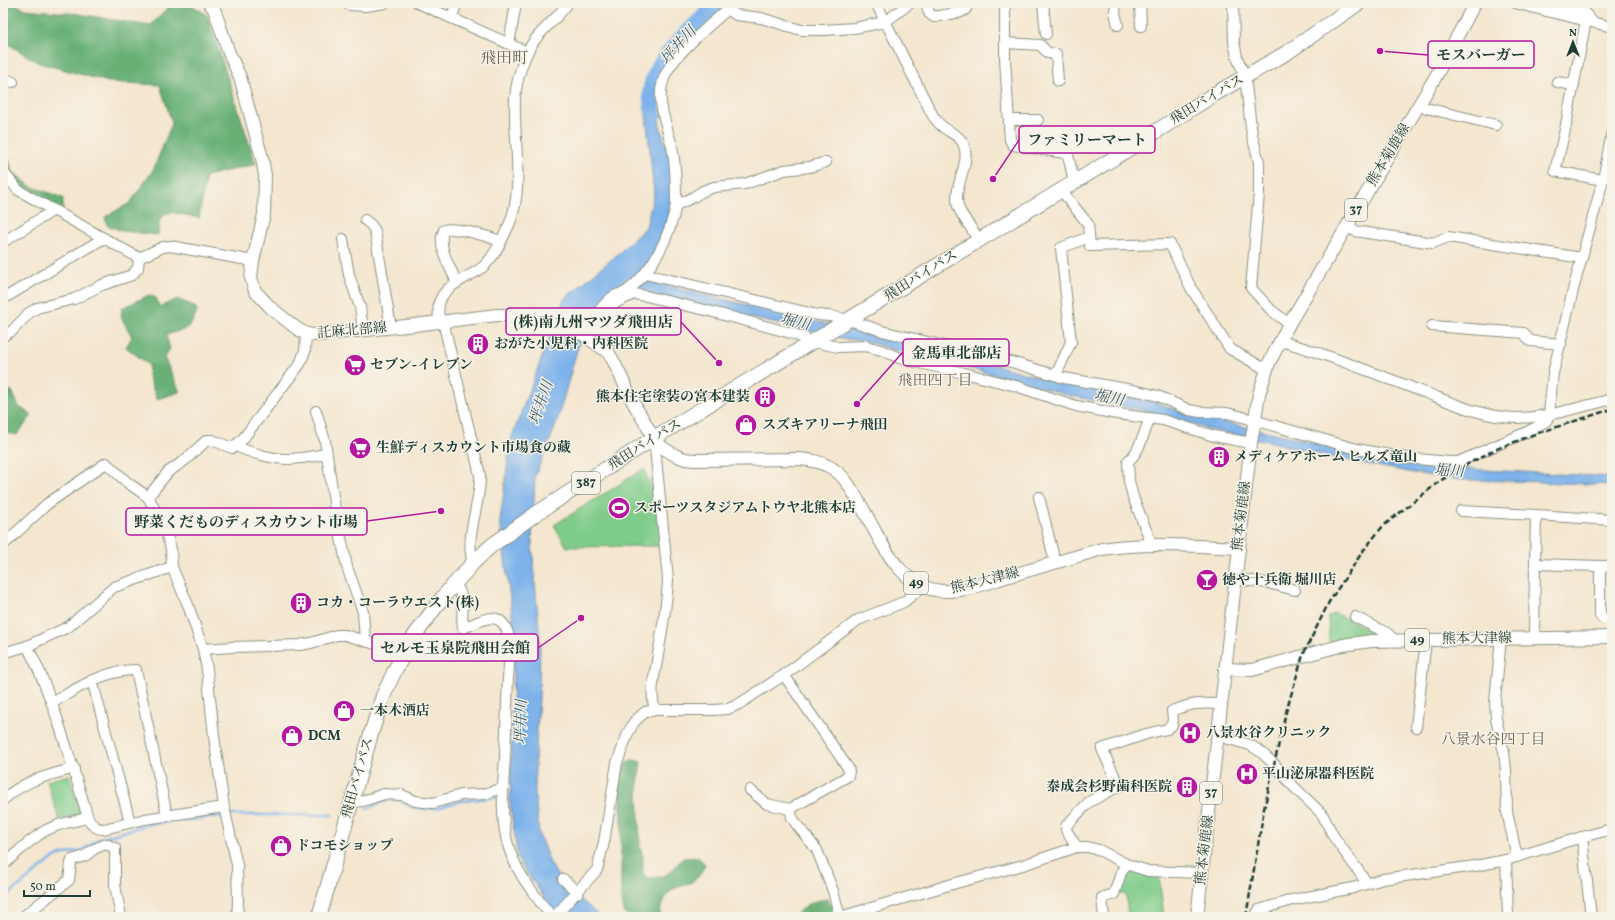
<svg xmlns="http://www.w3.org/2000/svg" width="1615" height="920" font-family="Vollkorn,'Noto Serif JP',serif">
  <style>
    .green { fill: #7fcc8a; stroke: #4f845f }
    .forest { fill: #67b076; stroke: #437655 }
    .water { fill: #7db2eb; stroke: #4e7890 }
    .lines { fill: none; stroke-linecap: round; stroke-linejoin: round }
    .stream { stroke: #7db2eb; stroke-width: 2.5 }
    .river { stroke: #7db2eb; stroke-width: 16 }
    .minor-casing { stroke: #8a9282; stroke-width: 12 }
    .major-casing { stroke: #8a9282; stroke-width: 14 }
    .highway-casing { stroke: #8a9282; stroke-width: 16 }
    .minor { stroke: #fff; stroke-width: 10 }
    .major { stroke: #fff; stroke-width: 12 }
    .highway { stroke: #fff; stroke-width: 14 }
    .rail { stroke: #1f3d34; stroke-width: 2.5; stroke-dasharray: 6 3; stroke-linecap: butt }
    .labels { text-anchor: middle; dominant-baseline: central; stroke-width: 3; stroke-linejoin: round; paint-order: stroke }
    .shield { fill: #f7f3e8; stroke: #60746a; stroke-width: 1 }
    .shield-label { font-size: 13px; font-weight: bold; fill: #1f3d34 }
    .street-label { font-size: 14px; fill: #1f3d34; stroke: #f7f3e8 }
    .poi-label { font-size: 14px; font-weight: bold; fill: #1f3d34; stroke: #f7f3e8; text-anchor: start }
    .water-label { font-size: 15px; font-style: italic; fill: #365a62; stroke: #f7f3e8 }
    .neighbourhood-label { font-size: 15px; fill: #6b6556; stroke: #f7f3e8 }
    .quarter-label { font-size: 16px; fill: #6b6556; stroke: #f7f3e8 }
    .leader { fill: none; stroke: #b5179e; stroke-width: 1.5 }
    .callout-dot { fill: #b5179e; stroke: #f7f3e8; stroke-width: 1.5 }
    .callout { fill: #f7f3e8; stroke: #b5179e; stroke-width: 1.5 }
    .callout-label { font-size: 15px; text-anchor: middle; font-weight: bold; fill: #1f3d34 }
  </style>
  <rect width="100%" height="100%" fill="#f7f3e8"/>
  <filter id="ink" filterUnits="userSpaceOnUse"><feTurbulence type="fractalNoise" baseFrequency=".025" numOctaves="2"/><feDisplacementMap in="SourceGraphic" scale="8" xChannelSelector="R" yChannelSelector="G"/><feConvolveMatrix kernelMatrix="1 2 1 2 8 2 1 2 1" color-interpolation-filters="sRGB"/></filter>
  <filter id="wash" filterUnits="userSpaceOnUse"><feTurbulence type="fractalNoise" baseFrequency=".012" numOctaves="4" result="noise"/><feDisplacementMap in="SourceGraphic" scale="16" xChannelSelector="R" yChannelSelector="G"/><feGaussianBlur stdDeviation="0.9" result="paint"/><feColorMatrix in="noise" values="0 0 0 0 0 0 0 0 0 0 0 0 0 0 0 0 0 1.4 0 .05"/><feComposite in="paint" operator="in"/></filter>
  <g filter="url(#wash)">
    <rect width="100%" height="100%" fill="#f4e6cf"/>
    <g class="green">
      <path d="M 644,469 L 654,493 L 659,524 L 660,546 L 567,547 L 554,525 Z"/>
      <path d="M 1335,613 L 1383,637 L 1329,642 L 1328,617 Z"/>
      <path d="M 69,775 L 81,814 L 59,820 L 47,781 Z"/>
      <path d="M 1129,868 L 1145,874 L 1159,876 L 1164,917 L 1128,917 L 1126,895 L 1118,893 L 1123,876 Z"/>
    </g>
    <g class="forest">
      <path d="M 3,3 L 13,3 L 25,9 L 79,14 L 150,26 L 172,3 L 189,3 L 207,15 L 256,164 L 206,176 L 199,218 L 170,212 L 160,218 L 158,235 L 122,231 L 107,225 L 105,217 L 130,203 L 153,170 L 172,123 L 160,85 L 109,82 L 39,63 L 3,41 Z"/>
      <path d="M 3,143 L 13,172 L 30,186 L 63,198 L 63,210 L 26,190 L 3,168 Z"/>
      <path d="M 149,295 L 156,298 L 160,307 L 177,299 L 194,306 L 197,310 C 189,333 187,328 166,335 L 170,349 L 164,357 L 180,392 L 157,399 L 148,376 L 149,365 L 126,347 L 132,337 L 121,317 L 122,308 Z"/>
      <path d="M 3,389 L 12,391 L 19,407 L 32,415 L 17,435 L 3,432 Z"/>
      <path d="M 635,760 L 641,762 L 638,784 L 640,846 L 643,857 L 643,873 L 648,878 C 669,877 669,873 683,858 L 698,857 L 705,864 C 703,868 701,874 698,877 C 692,884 683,885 676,888 C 665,893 659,907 660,917 L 629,916 L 624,914 L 621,903 L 621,839 L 622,817 L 618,782 L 622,770 L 628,761 Z"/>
      <path d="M 827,899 L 833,907 L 836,917 L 794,917 C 803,906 812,901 827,899 Z"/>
    </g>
    <path class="water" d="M 656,91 C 658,105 658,120 662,133 C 666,147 672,160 673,175 C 675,213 658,246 644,280 L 813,321 L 887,337 L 974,359 L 1056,382 L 1158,403 L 1185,414 L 1284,435 L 1360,454 L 1431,467 L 1612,477 L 1612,485 L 1513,481 L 1463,480 L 1419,474 L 1330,457 L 1272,442 L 1211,430 L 1152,412 L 1066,395 L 1016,380 L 894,350 L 869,342 L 846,339 L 804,330 L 624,289 L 591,316 L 588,321 L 577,350 L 556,425 L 535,476 L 532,545 L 540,642 L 539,698 L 535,762 L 535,796 L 539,834 L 550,863 L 561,881 L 600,917 L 558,917 L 518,860 L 510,803 L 514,630 L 500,520 L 511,439 L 564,299 L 619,253 L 646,227 L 654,193 L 644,95 Z"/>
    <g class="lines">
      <g class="stream">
        <path d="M 395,799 L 399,800 L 411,807 L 427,809 L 438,808 L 460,801 L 500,797"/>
        <path d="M 366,809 L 390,799"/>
        <path d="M 228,815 L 332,815"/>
        <path d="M 3,899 L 51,860 L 60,855 L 81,851 L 99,839 L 150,824 L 223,816"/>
      </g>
      <path class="river" d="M 654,114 C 651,105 649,93 652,83 C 659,55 697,24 718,3"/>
    </g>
  </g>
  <g filter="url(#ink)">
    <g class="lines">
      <g class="minor-casing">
        <g id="minor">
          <path d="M 347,3 L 349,5 L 366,6 L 385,3"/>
          <path d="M 418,3 L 527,52"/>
          <path d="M 876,3 L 933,116 C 936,120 939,124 943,127 C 948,131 957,135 961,140 C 975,159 952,185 958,206 C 961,216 973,230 979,240"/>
          <path d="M 926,3 L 929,13 L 934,17 L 961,12 L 966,9 L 966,3"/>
          <path d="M 1005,3 L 1005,58 L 1010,140 L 1013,145 L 1065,153 L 1068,155 L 1074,182"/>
          <path d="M 1043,3 L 1046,34"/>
          <path d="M 1116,3 L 1115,13 L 1118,25"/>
          <path d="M 1140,3 L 1141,26"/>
          <path d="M 1233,3 L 1234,42 L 1237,57 L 1245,77 L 1252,135 L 1259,162 L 1259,193 L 1251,288 L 1271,310 L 1289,324"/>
          <path d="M 1515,3 L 1612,27"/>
          <path d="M 1547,11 C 1560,1 1584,7 1592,22"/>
          <path d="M 451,18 L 457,3"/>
          <path d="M 1586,20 L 1565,130 L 1555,171 L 1603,180"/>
          <path d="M 1005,43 L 1040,45 L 1048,53 L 1056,54 L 1058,81"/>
          <path d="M 509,44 L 516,3"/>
          <path d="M 3,78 L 13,82"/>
          <path d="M 1557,82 L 1574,85"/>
          <path d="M 1418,106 L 1496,125"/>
          <path d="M 1010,120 L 1038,120"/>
          <path d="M 3,172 L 18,190 L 139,258"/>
          <path d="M 1061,190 L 1088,224 L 1090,246 L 1170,244 L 1191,288 L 1230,349 L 1267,370"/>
          <path d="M 676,205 C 676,185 676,166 672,147 C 667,124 655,102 664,78 C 671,57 710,25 728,9 L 736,15 L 761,18 L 801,30 L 824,30 L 854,28 L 885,22 L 910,3"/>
          <path d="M 365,220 L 371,225 L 375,231 L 391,328"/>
          <path d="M 1346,227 L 1355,231 L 1433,243 L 1448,237 L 1582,258"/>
          <path d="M 343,239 L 349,275 L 360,307 L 363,330"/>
          <path d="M 3,242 L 54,210"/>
          <path d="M 139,258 L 163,247 L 170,246 L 253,261"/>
          <path d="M 645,274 L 818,315 L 830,316 L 849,320 L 882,331 L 1015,363 L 1064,378 L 1138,391 L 1158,396 L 1189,410 L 1200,412 L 1227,413 L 1239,416 L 1357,449 L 1406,458 L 1450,462 L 1458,462 L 1527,432 L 1543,423 L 1547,420 L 1549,414 L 1553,373 L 1574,286 L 1603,180 L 1612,132"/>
          <path d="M 457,283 C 451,269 436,245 444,230 C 454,226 490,237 501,241"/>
          <path d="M 3,299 L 104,238"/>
          <path d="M 608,303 L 613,304 L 634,294 L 646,296 L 709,311 L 791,333 L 814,342 L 838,347 L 866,346 L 881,350 L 902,359 L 964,373 L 1016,386 L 1076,406 L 1117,414 L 1163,420 L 1214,436 L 1251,443"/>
          <path d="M 443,321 L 480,475 C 481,504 464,536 473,563"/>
          <path d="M 439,322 C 439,314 437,304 441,298 C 450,282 471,277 484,266 C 495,256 503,238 509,225 C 525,189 513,137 515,99 C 516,85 521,67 526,55 C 535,33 556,21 568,3"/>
          <path d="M 1432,326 L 1524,333 L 1530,341 L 1561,344"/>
          <path d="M 3,336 L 12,331 L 29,313 L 37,308 L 74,299 L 102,285 L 132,275 L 138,268 L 139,258"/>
          <path d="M 586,337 C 591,323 602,302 616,295 C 620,293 624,294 627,291 C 653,271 670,236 676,205 L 690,199 L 703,191 L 714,187 L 745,184 L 784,170 L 810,167 L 826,162"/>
          <path d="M 1281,341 C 1331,355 1380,376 1429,394 C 1457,405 1487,418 1517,418 C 1549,417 1581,407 1612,399"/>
          <path d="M 1056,375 L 1071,342 L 1061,248 L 1089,237"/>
          <path d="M 316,411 L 325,441 L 335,509 L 347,567 L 363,612 L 365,641"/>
          <path d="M 1150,418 C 1144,432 1140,452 1128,461 L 1129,481 L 1133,497 L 1152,545"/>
          <path d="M 654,438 L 668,579 C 667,605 662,630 658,655 C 655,676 649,689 655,710"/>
          <path d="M 236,446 C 250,453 276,460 291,459 C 303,458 315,456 326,454"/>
          <path d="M 148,497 L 168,472 L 184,461 L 207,440 L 212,440 L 232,448 L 242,440 L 300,364 L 305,351 L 306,334"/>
          <path d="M 1039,497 L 1055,562"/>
          <path d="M 1461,511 L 1536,515 L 1535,564 L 1600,566 L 1600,615 L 1602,618 L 1612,618"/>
          <path d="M 1536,515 L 1612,520"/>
          <path d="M 3,545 L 47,504 L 106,463 L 128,483 L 148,497 L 159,517 L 166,532 L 171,549 L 172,567 L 188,605 L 203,649 L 207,669 L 214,736 L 224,807 L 237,865 L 238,902 L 237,917"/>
          <path d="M 1600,566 L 1612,566"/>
          <path d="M 1235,579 L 1268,583 L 1295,590"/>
          <path d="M 454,583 C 468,600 460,609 463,628 C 476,624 494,610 504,625 C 513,636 509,665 508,678 C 507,705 506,731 505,757 C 503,786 500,817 508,845 C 516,873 534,894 552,917"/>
          <path d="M 1355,617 L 1387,633 L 1395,640"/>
          <path d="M 1501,638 L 1495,701 L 1496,719 L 1504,752 L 1506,770 L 1507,812 L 1517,857"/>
          <path d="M 1534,638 L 1535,564"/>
          <path d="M 27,646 C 40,669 48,693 57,718 C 68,751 78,784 88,818 C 92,825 96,829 104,829 L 145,819 L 224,807"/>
          <path d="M 203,649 L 233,647 L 300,645 L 311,643 L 337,635 L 345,635 L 372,643 L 407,649"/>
          <path d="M 3,653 L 27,646 L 68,627 L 114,587 L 172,567"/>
          <path d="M 92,680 L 130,822"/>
          <path d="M 52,703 C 78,688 104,670 136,670 L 167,815"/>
          <path d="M 1416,727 L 1426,640"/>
          <path d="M 1218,736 L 1250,745 L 1261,752 L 1275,765 L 1292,785 L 1322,814 L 1334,837 L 1367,883"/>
          <path d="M 750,790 L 767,804 L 790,809 L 848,776 L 849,771 L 848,768 L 784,675"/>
          <path d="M 3,800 C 26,779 45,777 74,768"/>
          <path d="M 351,802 L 363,801 L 384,794 L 402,795 L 415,801 L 433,803 L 461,795 L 484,794 L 503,788"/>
          <path d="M 790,809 L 792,817 L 797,825 L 817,850 L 833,891 L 840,917"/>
          <path d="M 1582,837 L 1591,917"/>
          <path d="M 1077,847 L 1066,830 L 1066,826 L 1089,802 L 1119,786 L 1102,749 L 1146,734 L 1167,729 L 1172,725 L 1173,719 L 1172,711 C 1192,703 1199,703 1221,704"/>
          <path d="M 1506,860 L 1508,917"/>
          <path d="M 3,865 C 14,856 24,845 36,837 C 50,825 70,822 88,818"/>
          <path d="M 563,879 L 578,893"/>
          <path d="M 23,917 L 69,880 L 71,863 L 72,860 L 85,856 L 94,849 L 106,844 L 115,848 L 115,885 L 121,917"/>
          <path d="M 554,917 L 597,870 L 604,842 L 617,763 L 628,733 L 634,722 L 645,712 L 655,710 L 713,710 L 728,709 L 739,704 L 784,675 L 858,620 L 904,602 L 922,587"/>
          <path d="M 840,917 L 956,883 L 1023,865 L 1077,847 L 1087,847 L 1099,850 L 1126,864 L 1148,871 L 1202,873"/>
          <path d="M 1104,917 L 1102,898 L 1114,894 L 1121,873 L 1126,864"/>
          <path d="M 1255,917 L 1259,910 L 1292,900 L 1353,888 L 1383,879 L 1475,866 L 1506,860 L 1582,837 L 1612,829"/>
        </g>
      </g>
      <g class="major-casing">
        <g id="major">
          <path d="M 209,3 L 214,9 L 229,53 L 240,77 L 262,158 L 265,175 L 264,214 L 253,261 L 251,278 L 255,291 L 271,308 L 296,328 L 306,334 L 315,335 L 406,326 L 497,315 L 530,315 L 554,320 L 584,335 L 608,352 L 614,362 L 634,404 L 654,438 L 663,448 L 675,455 L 685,459 L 694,460 L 799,459 C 809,460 819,461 828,466 C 843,473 851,488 859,502 C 880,537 898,592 947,591 C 968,591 989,582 1009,576 C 1040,567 1071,558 1102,549 C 1147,542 1193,546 1239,548"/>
          <path d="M 1225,669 L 1252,670 L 1343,645 L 1371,641 L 1612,637"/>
          <path d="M 1197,917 L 1251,443 L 1259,394 L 1269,363 L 1289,324 L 1436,76 L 1475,3"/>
        </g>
      </g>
      <g class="highway-casing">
        <path id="highway" d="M 319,917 L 370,737 L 383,696 L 396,668 L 413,638 L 442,598 L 473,563 L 491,546 L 537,513 L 654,438 L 1124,152 L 1213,95 L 1288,52 L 1359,3"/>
      </g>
      <use href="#minor" class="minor"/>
      <use href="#major" class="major"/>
      <use href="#highway" class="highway"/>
      <path class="rail" d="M 1246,917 L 1264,809 L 1286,712 L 1303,655 L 1329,602 L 1363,551 L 1383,526 L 1440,481 L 1462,467 L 1494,450 L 1532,435 L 1612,409"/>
    </g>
  </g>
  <defs>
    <g id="building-disc" transform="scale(1.15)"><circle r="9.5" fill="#b5179e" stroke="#f7f3e8"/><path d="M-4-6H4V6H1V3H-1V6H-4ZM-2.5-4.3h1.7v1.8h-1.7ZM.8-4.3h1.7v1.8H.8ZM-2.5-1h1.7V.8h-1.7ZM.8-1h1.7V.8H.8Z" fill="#fff"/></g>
    <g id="supermarket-disc" transform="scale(1.15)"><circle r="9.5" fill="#b5179e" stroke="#f7f3e8"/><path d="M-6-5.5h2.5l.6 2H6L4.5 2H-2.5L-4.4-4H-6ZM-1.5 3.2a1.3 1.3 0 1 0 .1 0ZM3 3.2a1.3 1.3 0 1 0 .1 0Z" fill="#fff"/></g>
    <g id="shop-disc" transform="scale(1.15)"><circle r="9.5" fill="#b5179e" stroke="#f7f3e8"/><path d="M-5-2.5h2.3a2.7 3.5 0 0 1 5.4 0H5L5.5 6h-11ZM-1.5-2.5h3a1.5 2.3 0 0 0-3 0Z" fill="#fff"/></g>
    <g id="stadium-disc" transform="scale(1.15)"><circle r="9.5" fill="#b5179e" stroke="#f7f3e8"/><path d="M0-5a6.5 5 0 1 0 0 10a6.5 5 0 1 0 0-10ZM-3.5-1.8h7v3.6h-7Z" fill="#fff"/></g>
    <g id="bar-disc" transform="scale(1.15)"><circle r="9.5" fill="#b5179e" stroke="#f7f3e8"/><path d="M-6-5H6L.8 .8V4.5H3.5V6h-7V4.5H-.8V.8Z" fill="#fff"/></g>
    <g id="hospital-disc" transform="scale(1.15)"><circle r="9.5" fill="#b5179e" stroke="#f7f3e8"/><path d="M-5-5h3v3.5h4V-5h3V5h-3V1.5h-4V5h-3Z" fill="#fff"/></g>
  </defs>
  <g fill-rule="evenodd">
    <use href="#building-disc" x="478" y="344"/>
    <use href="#supermarket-disc" x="355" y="365"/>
    <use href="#building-disc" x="765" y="397"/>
    <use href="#shop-disc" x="746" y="425"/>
    <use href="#supermarket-disc" x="360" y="448"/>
    <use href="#building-disc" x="1219" y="457"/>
    <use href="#stadium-disc" x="619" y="508"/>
    <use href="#bar-disc" x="1207" y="580"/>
    <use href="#building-disc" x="301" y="603"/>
    <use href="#shop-disc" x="344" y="711"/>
    <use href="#hospital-disc" x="1190" y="733"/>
    <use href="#shop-disc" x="292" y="736"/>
    <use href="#hospital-disc" x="1247" y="774"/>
    <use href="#building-disc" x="1187" y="787"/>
    <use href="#shop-disc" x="281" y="846"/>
  </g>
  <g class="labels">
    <g class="shield">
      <rect x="1345" y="199" width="22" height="22" rx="3"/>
      <rect x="572" y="472" width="28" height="22" rx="3"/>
      <rect x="904" y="572" width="24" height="22" rx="3"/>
      <rect x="1405" y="629" width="24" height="22" rx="3"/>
      <rect x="1200" y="782" width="22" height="22" rx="3"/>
    </g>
    <g class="shield-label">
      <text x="1356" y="210">37</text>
      <text x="586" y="483">387</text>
      <text x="916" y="583">49</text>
      <text x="1417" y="640">49</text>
      <text x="1211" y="793">37</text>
    </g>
    <g class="street-label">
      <text transform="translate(1207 100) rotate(-31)">飛田バイパス</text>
      <text transform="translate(1389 155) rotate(-59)">熊本菊鹿線</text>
      <text transform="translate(921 276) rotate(-32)">飛田バイパス</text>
      <text transform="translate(352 331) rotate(-5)">託麻北部線</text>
      <text transform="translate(645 445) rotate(-32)">飛田バイパス</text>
      <text transform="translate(1242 516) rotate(-83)">熊本菊鹿線</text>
      <text transform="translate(985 581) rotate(-14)">熊本大津線</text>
      <text transform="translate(1477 639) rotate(-1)">熊本大津線</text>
      <text transform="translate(358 778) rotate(-74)">飛田バイパス</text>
      <text transform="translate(1205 850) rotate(-83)">熊本菊鹿線</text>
    </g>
    <g class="poi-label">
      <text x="494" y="344">おがた小児科・内科医院</text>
      <text x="370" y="365">セブン-イレブン</text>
      <text x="750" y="397" text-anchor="end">熊本住宅塗装の宮本建装</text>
      <text x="762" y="425">スズキアリーナ飛田</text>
      <text x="376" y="448">生鮮ディスカウント市場食の藏</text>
      <text x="1234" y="457">メディケアホーム ヒルズ竜山</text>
      <text x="634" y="508">スポーツスタジアムトウヤ北熊本店</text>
      <text x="1222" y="580">徳や十兵衛 堀川店</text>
      <text x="316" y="603">コカ・コーラウエスト(株)</text>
      <text x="360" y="711">一本木酒店</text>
      <text x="1206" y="733">八景水谷クリニック</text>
      <text x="308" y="736">DCM</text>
      <text x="1262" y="774">平山泌尿器科医院</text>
      <text x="1172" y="787" text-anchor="end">泰成会杉野歯科医院</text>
      <text x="296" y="846">ドコモショップ</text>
    </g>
    <g class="water-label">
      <text transform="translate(679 46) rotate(-48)">坪井川</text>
      <text transform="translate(795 323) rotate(13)">堀川</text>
      <text transform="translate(1109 399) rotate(11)">堀川</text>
      <text transform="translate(542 403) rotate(-71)">坪井川</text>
      <text transform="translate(1449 472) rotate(3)">堀川</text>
      <text transform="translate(522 722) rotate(-88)">坪井川</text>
    </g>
    <g class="neighbourhood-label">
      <text x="935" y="381">飛田四丁目</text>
      <text x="1493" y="740">八景水谷四丁目</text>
    </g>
    <g class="quarter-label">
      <text x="504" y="59">飛田町</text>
    </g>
  </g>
  <path class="leader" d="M1380 51L1428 55M993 179L1019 140M719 363L681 322M857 404L903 352M441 511L367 521M581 618L538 648"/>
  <g class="callout-dot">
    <circle cx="1380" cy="51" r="4"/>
    <circle cx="993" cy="179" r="4"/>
    <circle cx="719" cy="363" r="4"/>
    <circle cx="857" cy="404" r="4"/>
    <circle cx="441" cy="511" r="4"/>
    <circle cx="581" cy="618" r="4"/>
  </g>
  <g class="callout">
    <rect x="1428" y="41" width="106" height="27" rx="4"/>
    <rect x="1019" y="126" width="136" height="27" rx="4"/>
    <rect x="506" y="308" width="175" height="27" rx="4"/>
    <rect x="903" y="339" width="106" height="27" rx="4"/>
    <rect x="126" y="508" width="241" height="27" rx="4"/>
    <rect x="372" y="634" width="166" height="27" rx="4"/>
  </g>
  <g class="callout-label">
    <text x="1481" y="60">モスバーガー</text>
    <text x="1087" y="145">ファミリーマート</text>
    <text x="593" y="327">(株)南九州マツダ飛田店</text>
    <text x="956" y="358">金馬車北部店</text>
    <text x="246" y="527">野菜くだものディスカウント市場</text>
    <text x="455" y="653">セルモ玉泉院飛田会館</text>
  </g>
  <rect width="1615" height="920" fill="none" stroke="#f7f3e8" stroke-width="16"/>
  <g transform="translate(1573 42)" stroke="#f7f3e8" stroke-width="3" paint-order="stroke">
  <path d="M0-3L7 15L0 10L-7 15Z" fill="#1f3d34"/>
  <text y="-6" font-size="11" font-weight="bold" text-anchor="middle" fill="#1f3d34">N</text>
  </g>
  <path d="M24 890v6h66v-6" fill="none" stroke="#1f3d34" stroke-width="2"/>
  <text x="30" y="890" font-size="12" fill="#1f3d34" stroke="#f7f3e8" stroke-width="3" paint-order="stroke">50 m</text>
</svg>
